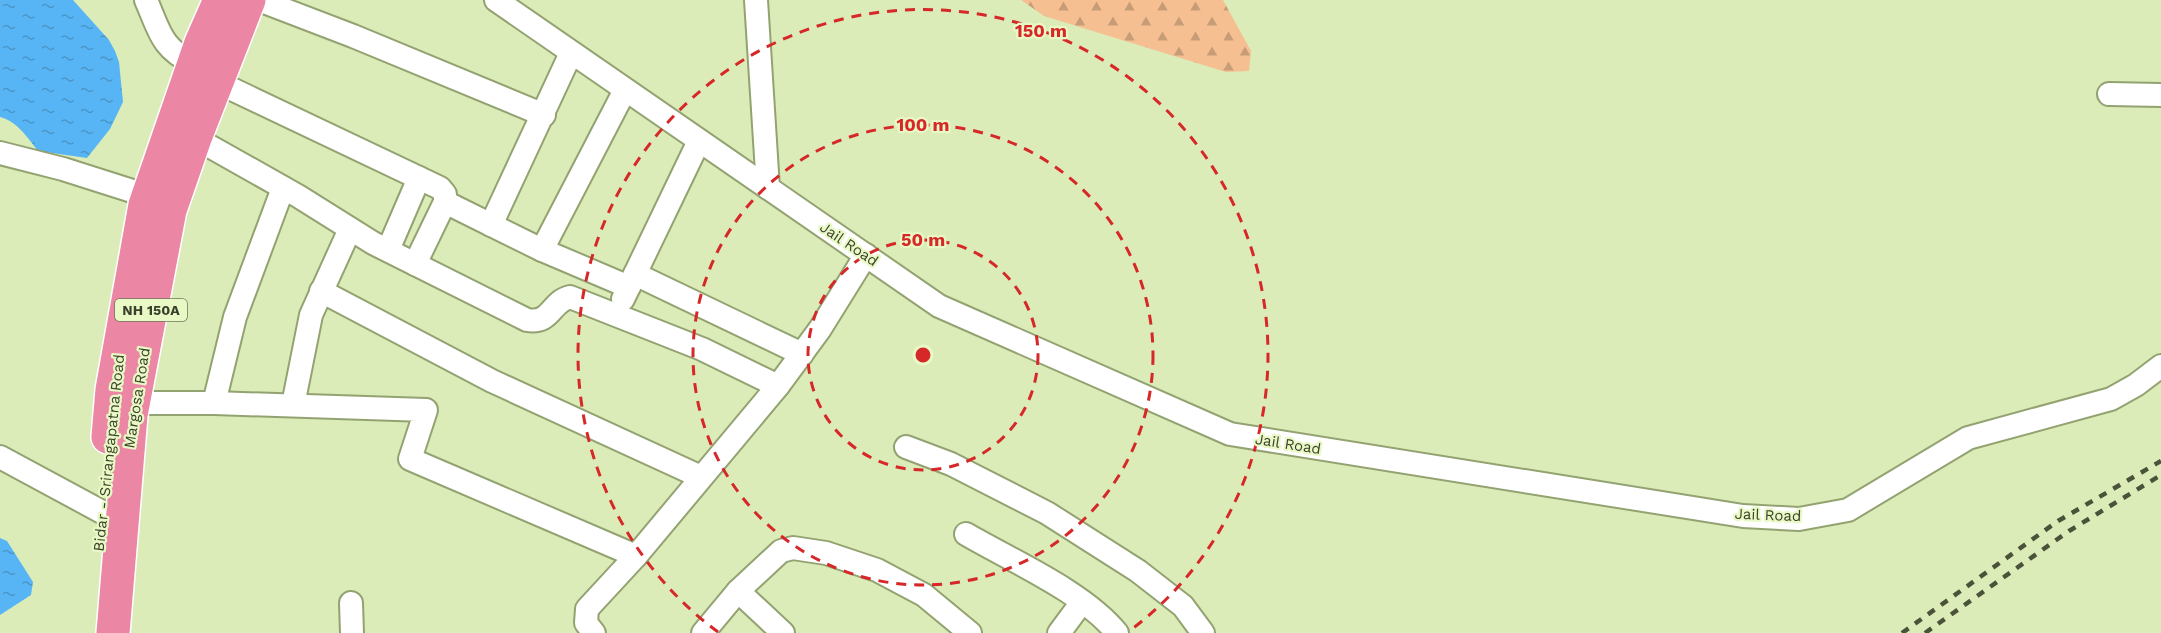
<svg xmlns="http://www.w3.org/2000/svg" width="2161" height="633" font-family="'Work Sans',sans-serif">
  <style>
    .forest { fill: url(#forest-firs) }
    .water { fill: url(#water-ripples) }
    .lines { fill: none; stroke-linecap: round; stroke-linejoin: round }
    .minor-casing { stroke: #93a271; stroke-width: 26 }
    .highway-casing { stroke: #fff; stroke-width: 36 }
    .minor { stroke: #fff; stroke-width: 22 }
    .highway { stroke: #eb86a4; stroke-width: 33 }
    .rail { stroke: #4b523a; stroke-width: 4.5; stroke-dasharray: 8 8; stroke-linecap: butt }
    .ring { fill: none; stroke: #d62828; stroke-width: 3; stroke-dasharray: 10 8 }
    .labels { text-anchor: middle; dominant-baseline: central; stroke-width: 4.5; stroke-linejoin: round; paint-order: stroke }
    .shield { fill: #e9f9c5; stroke: #6e7859; stroke-width: 1.5 }
    .shield-label { font-size: 14px; font-weight: bold; fill: #3a402b }
    .street-label { font-size: 15px; fill: #3a402b; stroke: #e9f9c5 }
    .centre { fill: #d62828; stroke: #e9f9c5; stroke-width: 3 }
    .ring-label { font-size: 18px; text-anchor: middle; font-weight: bold; fill: #d62828; stroke: #e9f9c5; stroke-width: 4.5; stroke-linejoin: round; paint-order: stroke }
  </style>
  <defs>
    <pattern id="forest-firs" width="22" height="20" patternUnits="userSpaceOnUse" patternTransform="scale(1.5)"><rect width="22" height="20" fill="#f5bf92"/><path d="M5 1l3.5 6h-7zM16 11l3.5 6h-7z" fill="#c79d77"/></pattern>
    <pattern id="water-ripples" width="26" height="14" patternUnits="userSpaceOnUse" patternTransform="scale(1.5)"><rect width="26" height="14" fill="#58b5f5"/><path d="M2 4q2-2 4 0t4 0M15 11q2-2 4 0t4 0" fill="none" stroke="#4a95c7"/></pattern>
  </defs>
  <rect width="100%" height="100%" fill="#dcecb8"/>
  <path class="forest" d="M 1021,0 L 1223,0 L 1251,51 L 1249,71 L 1226,72 L 1044,16 Z"/>
  <g class="water">
    <path d="M 0,0 L 73,0 L 109,40 L 115,51 L 119,62 L 123,102 L 110,129 L 87,158 L 38,151 C 27,137 18,122 0,117 Z"/>
    <path d="M 0,538 L 7,541 L 33,582 L 31,595 L 0,615 Z"/>
  </g>
  <g class="lines">
    <g class="minor-casing">
      <g id="minor">
        <path d="M 146,0 C 160,32 161,48 194,64"/>
        <path d="M 259,0 L 353,36 L 544,115"/>
        <path d="M 496,0 L 939,306 L 1230,434 L 1743,516 L 1799,519 L 1848,510 L 1968,438 L 2111,399 L 2136,385 L 2161,366"/>
        <path d="M 756,0 L 768,188"/>
        <path d="M 217,82 L 419,178 L 388,250"/>
        <path d="M 625,90 L 542,250 L 629,287"/>
        <path d="M 2109,94 L 2161,95"/>
        <path d="M 195,138 L 298,196 L 373,243 L 527,320 C 552,324 550,302 570,297 L 702,349 L 778,386 L 820,329 L 866,255"/>
        <path d="M 0,153 L 63,169 L 148,196"/>
        <path d="M 445,202 L 542,250"/>
        <path d="M 491,225 L 571,53"/>
        <path d="M 415,264 L 445,202 L 445,194 L 440,188 L 419,178"/>
        <path d="M 635,274 L 802,354"/>
        <path d="M 321,291 L 492,381 L 701,477"/>
        <path d="M 623,299 L 699,141"/>
        <path d="M 133,403 L 214,403 L 235,317 L 283,188"/>
        <path d="M 214,403 L 426,410 L 410,459 L 636,556"/>
        <path d="M 293,405 L 311,315 L 350,229"/>
        <path d="M 906,447 L 951,464 L 1047,513 L 1138,571 L 1183,606 L 1203,633"/>
        <path d="M 0,457 L 102,512"/>
        <path d="M 966,534 C 1012,561 1084,592 1117,633"/>
        <path d="M 738,591 L 783,633"/>
        <path d="M 351,603 L 352,633"/>
        <path d="M 594,633 L 586,623 L 587,609 L 636,556 L 778,386"/>
        <path d="M 703,633 L 738,591 L 781,551 L 793,548 L 826,553 L 877,570 L 924,595 L 970,633"/>
        <path d="M 1059,633 L 1082,602"/>
      </g>
    </g>
    <g class="highway-casing">
      <g id="highway">
        <path d="M 108,437 L 112,390 L 145,205 L 201,43 L 220,0"/>
        <path d="M 113,633 L 131,415 L 170,210 L 195,138 L 249,0"/>
      </g>
    </g>
    <use href="#minor" class="minor"/>
    <use href="#highway" class="highway"/>
    <g class="rail">
      <path d="M 1902,633 L 2058,521 L 2161,461"/>
      <path d="M 1925,633 L 2069,531 L 2161,475"/>
    </g>
  </g>
  <g class="ring">
    <circle cx="923" cy="355" r="115"/>
    <circle cx="923" cy="355" r="230"/>
    <path d="M718 632A345 345 0 1 1 1128 632"/>
  </g>
  <g class="labels">
    <rect class="shield" x="115" y="299" width="72" height="22" rx="4.5"/>
    <g class="shield-label">
      <text x="151" y="310">NH 150A</text>
    </g>
    <g class="street-label">
      <text transform="translate(849 244) rotate(34)">Jail Road</text>
      <text transform="translate(137 398) rotate(-81)">Margosa Road</text>
      <text transform="translate(1288 444) rotate(9)">Jail Road</text>
      <text transform="translate(109 453) rotate(-84)">Bidar - Srirangapatna Road</text>
      <text transform="translate(1768 515) rotate(2)">Jail Road</text>
    </g>
  </g>
  <circle cx="923" cy="355" r="9" class="centre"/>
  <g class="ring-label">
    <text x="1041" y="37">150 m</text>
    <text x="923" y="131">100 m</text>
    <text x="923" y="246">50 m</text>
  </g>
</svg>
